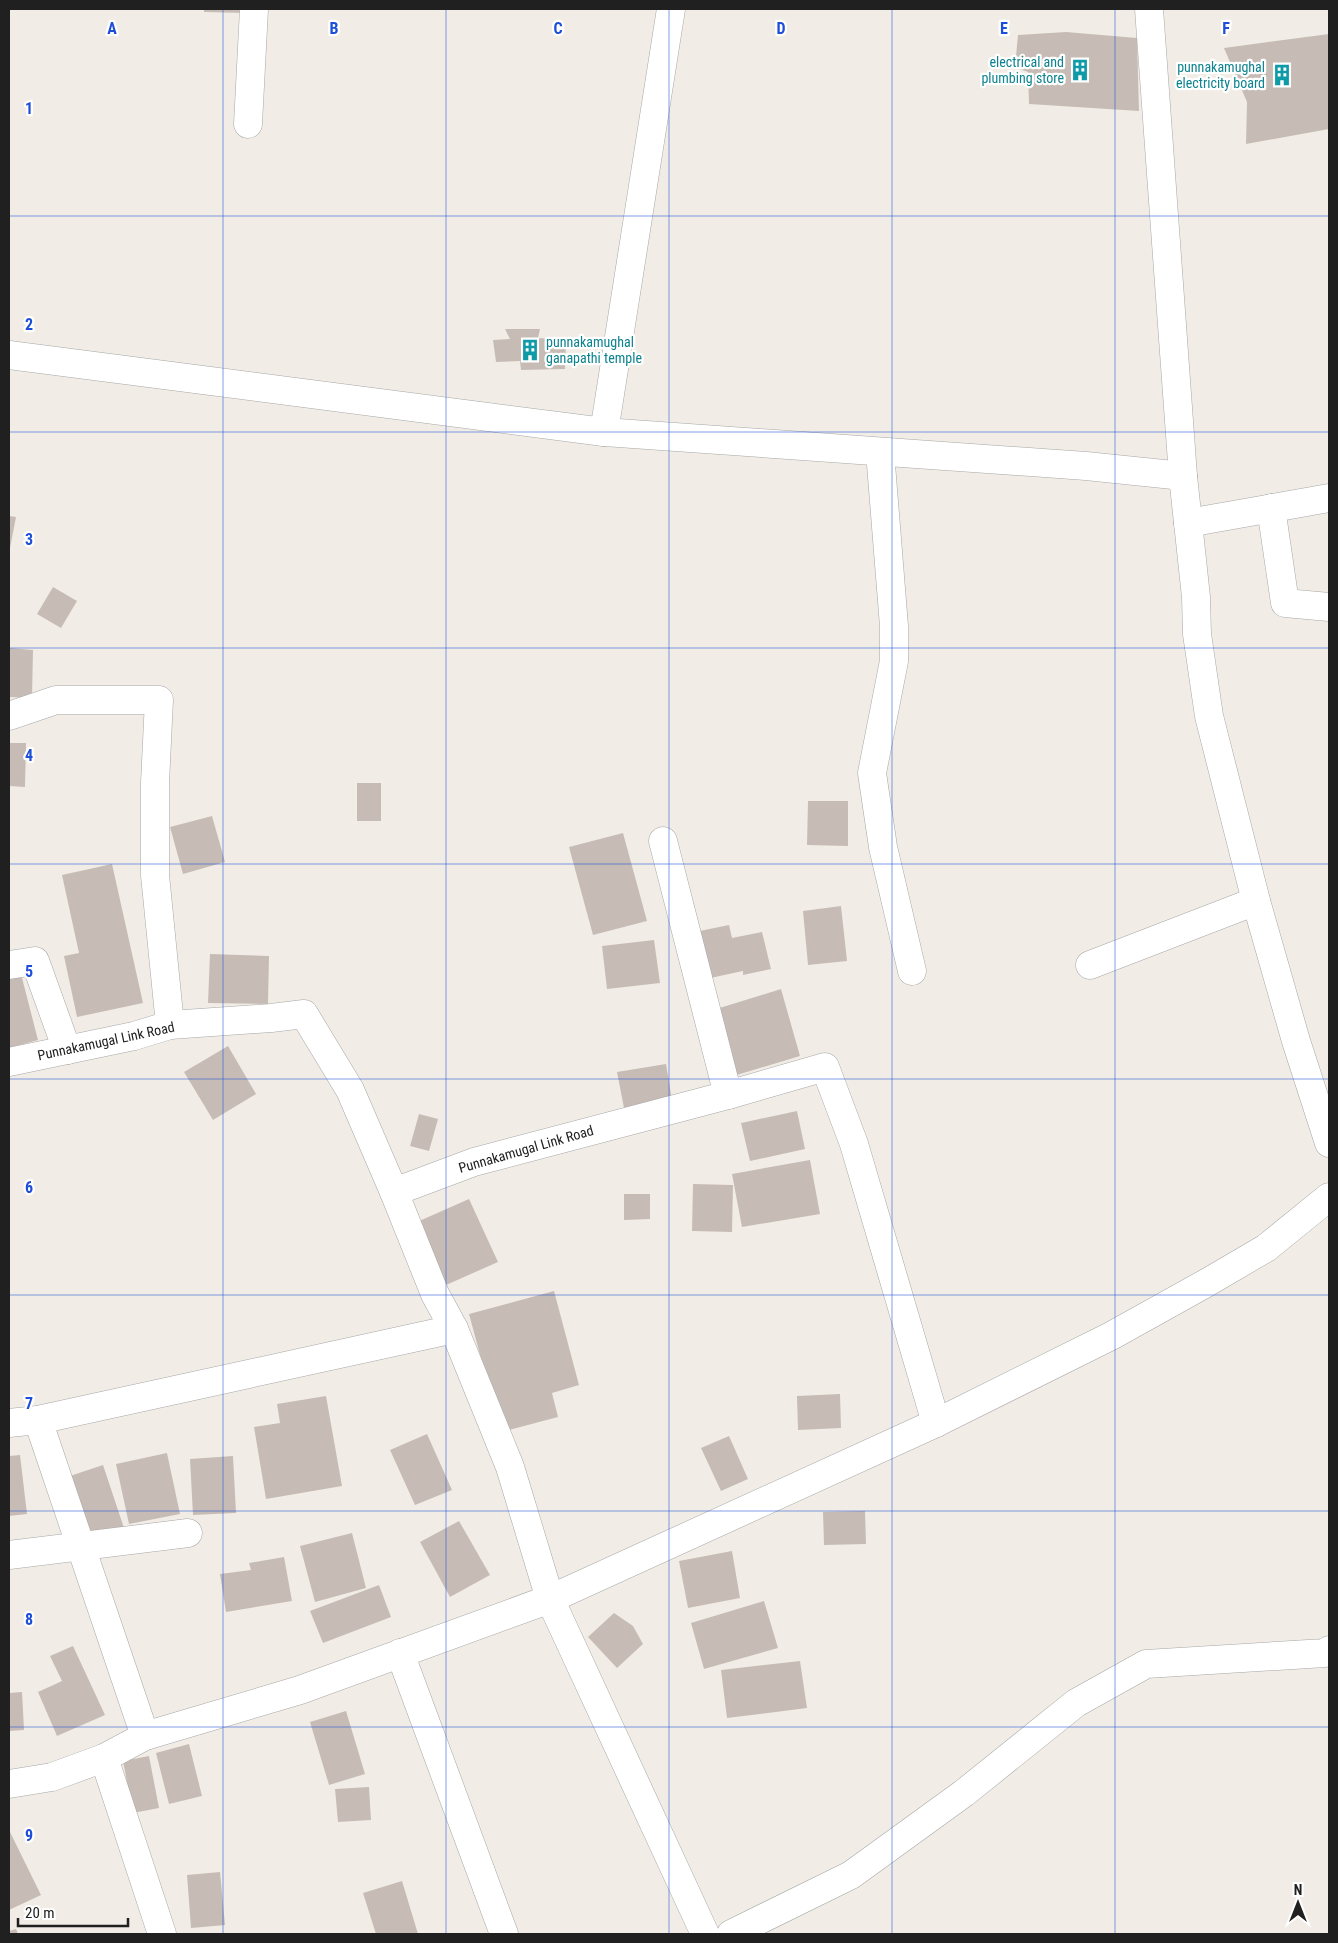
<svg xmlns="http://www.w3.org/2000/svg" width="1338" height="1943" font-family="'Roboto Condensed',sans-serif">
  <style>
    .building { fill: #c6bcb5 }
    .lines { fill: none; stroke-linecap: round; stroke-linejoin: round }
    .minor-casing { stroke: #a7a7a7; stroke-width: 29 }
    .minor { stroke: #fff; stroke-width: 28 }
    .grid { fill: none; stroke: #1d4ed8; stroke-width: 1; stroke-opacity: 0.55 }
    .labels { text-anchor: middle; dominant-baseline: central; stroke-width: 4.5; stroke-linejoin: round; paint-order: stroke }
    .culture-label { font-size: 14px; fill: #0d838f; stroke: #fff; text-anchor: end }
    .street-label { font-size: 14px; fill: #202020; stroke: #fff }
    .grid-label { font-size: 16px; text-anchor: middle; font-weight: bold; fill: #1d4ed8; stroke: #fff; stroke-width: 4.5; stroke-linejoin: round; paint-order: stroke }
  </style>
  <rect width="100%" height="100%" fill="#f1ede6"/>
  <g class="building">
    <path d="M 204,9 L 246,9 L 246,13 L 204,12 Z"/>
    <path d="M 1066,32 L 1137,38 L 1139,111 L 1029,104 L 1028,72 L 1015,67 L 1018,35 Z"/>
    <path d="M 1329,34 L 1329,129 L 1246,144 L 1247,102 L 1224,48 Z"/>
    <path d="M 505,329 L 540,329 L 538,338 L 566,340 L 565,369 L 521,370 L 520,361 L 496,362 L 493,340 L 510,339 Z"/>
    <path d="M 9,516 L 16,517 L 10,548 L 9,548 Z"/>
    <path d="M 53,587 L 77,601 L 61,628 L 37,614 Z"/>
    <path d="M 9,648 L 33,650 L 32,698 L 9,697 Z"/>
    <path d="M 9,743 L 26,743 L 25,787 L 9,786 Z"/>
    <rect x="357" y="783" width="24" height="38"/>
    <path d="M 808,801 L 848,801 L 848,846 L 807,845 Z"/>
    <path d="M 212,816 L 225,862 L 183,874 L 170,827 Z"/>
    <path d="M 623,833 L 647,921 L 593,935 L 569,847 Z"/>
    <path d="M 112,864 L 143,1003 L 77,1017 L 64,956 L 79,953 L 62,875 Z"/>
    <path d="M 841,906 L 847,961 L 808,965 L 803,911 Z"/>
    <path d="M 729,925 L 732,938 L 762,932 L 771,969 L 743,975 L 743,971 L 701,980 L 690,933 Z"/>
    <path d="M 654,940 L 660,983 L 607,989 L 602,946 Z"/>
    <path d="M 210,954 L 269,956 L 268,1004 L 208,1003 Z"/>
    <path d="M 21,974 L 38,1040 L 9,1048 L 9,977 Z"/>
    <path d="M 781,989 L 800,1056 L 730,1077 L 710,1011 Z"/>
    <path d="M 228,1046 L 256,1094 L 213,1120 L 184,1072 Z"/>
    <path d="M 666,1064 L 672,1100 L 624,1108 L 617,1072 Z"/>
    <path d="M 797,1111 L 805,1149 L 750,1161 L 741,1123 Z"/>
    <path d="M 419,1114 L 438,1119 L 429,1151 L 410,1146 Z"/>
    <path d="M 810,1160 L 820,1214 L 742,1227 L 732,1174 Z"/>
    <path d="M 693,1184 L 733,1185 L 732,1232 L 692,1231 Z"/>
    <path d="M 624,1194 L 650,1194 L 650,1219 L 624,1220 Z"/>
    <path d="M 469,1199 L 498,1262 L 446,1285 L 417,1222 Z"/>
    <path d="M 554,1291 L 579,1385 L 552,1393 L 558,1417 L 501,1432 L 469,1314 Z"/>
    <path d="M 840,1394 L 841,1428 L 798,1430 L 797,1396 Z"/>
    <path d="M 326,1396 L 342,1486 L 266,1499 L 254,1427 L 280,1423 L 277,1404 Z"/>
    <path d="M 427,1434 L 452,1490 L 415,1505 L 390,1450 Z"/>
    <path d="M 729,1436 L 748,1479 L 721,1491 L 701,1448 Z"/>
    <path d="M 167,1453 L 180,1514 L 129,1524 L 116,1464 Z"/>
    <path d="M 20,1455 L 27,1514 L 9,1516 L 9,1456 Z"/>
    <path d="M 233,1456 L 236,1513 L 193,1515 L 190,1459 Z"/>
    <path d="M 103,1465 L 124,1528 L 90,1539 L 70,1476 Z"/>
    <path d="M 865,1511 L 866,1544 L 824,1545 L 823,1512 Z"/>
    <path d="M 459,1521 L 490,1575 L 450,1597 L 420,1542 Z"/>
    <path d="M 352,1533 L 366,1588 L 315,1602 L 300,1546 Z"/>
    <path d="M 732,1551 L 740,1598 L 688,1608 L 679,1561 Z"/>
    <path d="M 284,1557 L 292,1601 L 226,1612 L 220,1574 L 251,1570 L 249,1563 Z"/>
    <path d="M 379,1585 L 391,1617 L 323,1643 L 310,1611 Z"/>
    <path d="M 764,1601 L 778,1648 L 704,1669 L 691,1623 Z"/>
    <path d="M 614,1613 L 633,1626 L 643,1644 L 617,1668 L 588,1637 Z"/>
    <path d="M 73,1646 L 105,1715 L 57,1736 L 38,1692 L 62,1681 L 50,1656 Z"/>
    <path d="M 800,1661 L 807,1708 L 727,1718 L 721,1670 Z"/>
    <path d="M 22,1692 L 24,1730 L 9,1731 L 9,1693 Z"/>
    <path d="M 346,1711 L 365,1774 L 329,1785 L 310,1722 Z"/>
    <path d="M 189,1744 L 202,1796 L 169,1804 L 156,1753 Z"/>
    <path d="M 149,1756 L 159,1808 L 133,1813 L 123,1761 Z"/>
    <path d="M 369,1787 L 371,1820 L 338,1822 L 335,1789 Z"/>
    <path d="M 9,1830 L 41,1895 L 9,1910 Z"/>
    <path d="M 220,1872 L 225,1925 L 191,1928 L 187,1875 Z"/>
    <path d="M 402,1881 L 418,1934 L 376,1934 L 363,1893 Z"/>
    <path d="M 16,1929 L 18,1934 L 9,1934 L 9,1931 Z"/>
  </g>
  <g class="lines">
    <g class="minor-casing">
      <g id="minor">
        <path d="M 1149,9 L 1183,476 L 1196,597 L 1197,634 L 1209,716 L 1256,901 L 1296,1041 L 1329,1143"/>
        <path d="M 248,124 L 254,9"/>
        <path d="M 9,355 L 604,432 L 1086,466 L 1183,476"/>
        <path d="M 604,432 L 671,9"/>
        <path d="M 880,452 L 894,626 L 894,661 L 872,773 L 883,847 L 912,971"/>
        <path d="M 1271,508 L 1285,603 L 1329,607"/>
        <path d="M 1188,523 L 1329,498"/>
        <path d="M 9,716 L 56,700 L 159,700 L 155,783 L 155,875 L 170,1025"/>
        <path d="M 663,841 L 728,1095"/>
        <path d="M 9,965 L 35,961 L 67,1050"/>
        <path d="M 1090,965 L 1256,901"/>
        <path d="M 9,1062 L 134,1036 L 170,1025 L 271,1018 L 304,1014 L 350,1090 L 394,1192 L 474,1162 L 728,1095 L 825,1067 L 854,1144 L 936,1423"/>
        <path d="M 394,1192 L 435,1294 L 454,1329 L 510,1467 L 550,1599 L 705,1934"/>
        <path d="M 38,1420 L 145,1736"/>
        <path d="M 9,1423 L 38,1420 L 454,1329"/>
        <path d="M 9,1555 L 188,1533"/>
        <path d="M 400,1653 L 504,1934"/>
        <path d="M 104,1758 L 162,1934"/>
        <path d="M 9,1784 L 52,1777 L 104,1758 L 145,1736 L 300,1690 L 550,1599 L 936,1423 L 1111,1336 L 1208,1282 L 1266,1248 L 1329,1197"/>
        <path d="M 731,1934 L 851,1875 L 964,1793 L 1076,1703 L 1146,1664 L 1325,1653 L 1329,1650"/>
      </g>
    </g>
    <use href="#minor" class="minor"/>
  </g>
  <path class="grid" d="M 223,9 L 223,1934M 446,9 L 446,1934M 669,9 L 669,1934M 892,9 L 892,1934M 1115,9 L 1115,1934M 9,216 L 1329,216M 9,432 L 1329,432M 9,648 L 1329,648M 9,864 L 1329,864M 9,1079 L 1329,1079M 9,1295 L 1329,1295M 9,1511 L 1329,1511M 9,1727 L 1329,1727"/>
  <defs>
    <g id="building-bare" transform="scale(1.725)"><path d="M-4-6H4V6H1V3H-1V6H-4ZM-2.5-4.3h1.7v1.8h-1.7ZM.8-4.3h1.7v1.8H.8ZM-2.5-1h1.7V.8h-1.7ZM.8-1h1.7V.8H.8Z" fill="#0f9aa8" stroke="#fff" stroke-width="2.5" paint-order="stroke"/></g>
  </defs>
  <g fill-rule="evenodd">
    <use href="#building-bare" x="1080" y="70"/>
    <use href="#building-bare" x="1282" y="75"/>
    <use href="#building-bare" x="530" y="350"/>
  </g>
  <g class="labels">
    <g class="culture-label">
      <text x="1064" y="62">electrical and<tspan x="1064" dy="16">plumbing store</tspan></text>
      <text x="1265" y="67">punnakamughal<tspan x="1265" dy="16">electricity board</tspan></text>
      <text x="546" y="342" text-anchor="start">punnakamughal<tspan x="546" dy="16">ganapathi temple</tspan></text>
    </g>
    <g class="street-label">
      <text transform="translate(106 1041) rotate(-12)">Punnakamugal Link Road</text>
      <text transform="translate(526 1149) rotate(-16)">Punnakamugal Link Road</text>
    </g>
  </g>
  <g class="grid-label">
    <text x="112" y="34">A</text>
    <text x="334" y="34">B</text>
    <text x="558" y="34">C</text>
    <text x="781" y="34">D</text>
    <text x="1004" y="34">E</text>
    <text x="1226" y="34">F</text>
    <text x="29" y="114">1</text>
    <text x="29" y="330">2</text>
    <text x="29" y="545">3</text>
    <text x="29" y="761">4</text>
    <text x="29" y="977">5</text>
    <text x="29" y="1193">6</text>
    <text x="29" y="1409">7</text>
    <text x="29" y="1625">8</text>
    <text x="29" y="1841">9</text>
  </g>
  <rect width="1338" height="1943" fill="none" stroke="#202020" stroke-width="20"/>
  <g transform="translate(1298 1903)" stroke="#ffffff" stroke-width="4" paint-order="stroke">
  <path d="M0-4L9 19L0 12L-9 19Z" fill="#202020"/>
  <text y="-8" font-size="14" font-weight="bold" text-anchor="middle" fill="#202020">N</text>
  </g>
  <path d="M18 1918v8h110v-8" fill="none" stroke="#202020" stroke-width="2.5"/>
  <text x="25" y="1918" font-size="15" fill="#202020" stroke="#ffffff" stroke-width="4" paint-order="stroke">20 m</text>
</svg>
